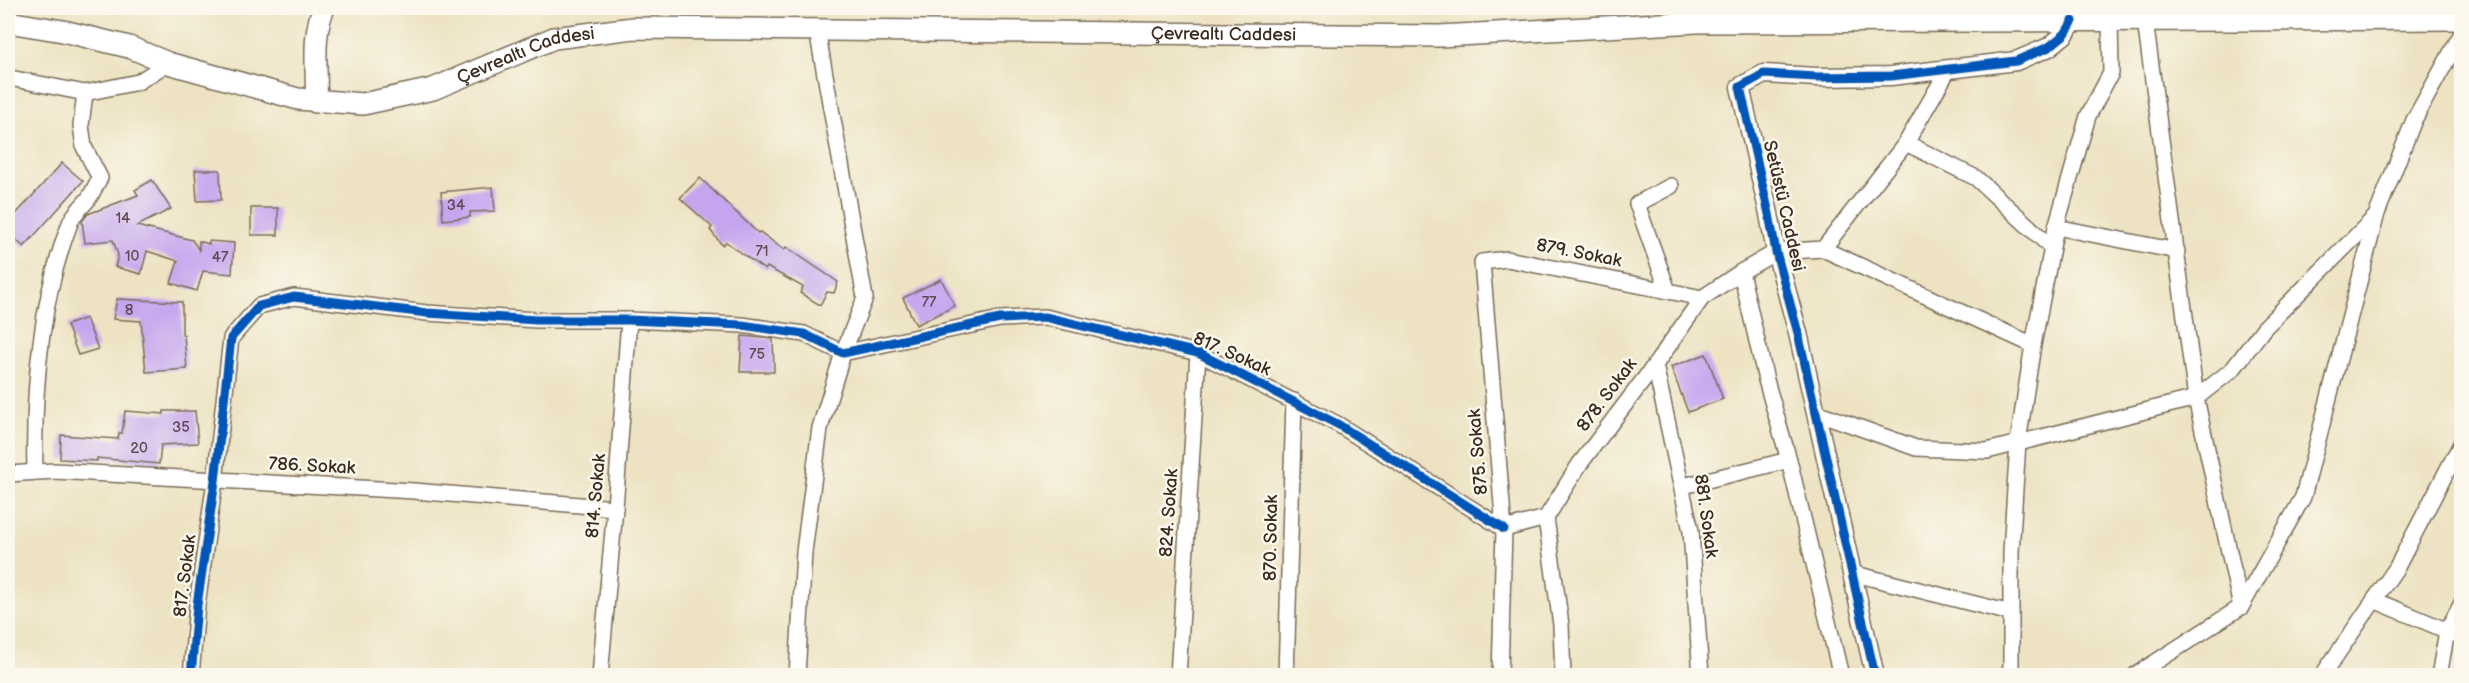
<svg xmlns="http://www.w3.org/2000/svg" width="2469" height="683" font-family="'Balsamiq Sans',sans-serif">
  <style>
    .building { fill: #c5a6ee }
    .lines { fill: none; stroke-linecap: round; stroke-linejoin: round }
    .minor-casing { stroke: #796b58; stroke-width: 18 }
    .tertiary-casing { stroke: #796b58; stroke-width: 21 }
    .secondary-casing { stroke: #796b58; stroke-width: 24 }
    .minor { stroke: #fff; stroke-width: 15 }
    .tertiary { stroke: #fff; stroke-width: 18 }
    .secondary { stroke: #fff; stroke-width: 21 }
    .cycleway-casing { stroke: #fbf7ec; stroke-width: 13 }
    .cycleway { stroke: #0057b8; stroke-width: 9 }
    .labels { text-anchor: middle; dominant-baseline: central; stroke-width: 5; stroke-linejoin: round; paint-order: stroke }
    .number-label { font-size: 15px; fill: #5e4952 }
    .street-label { font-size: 18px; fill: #3b2a1e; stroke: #fbf7ec }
  </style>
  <rect width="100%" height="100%" fill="#fbf7ec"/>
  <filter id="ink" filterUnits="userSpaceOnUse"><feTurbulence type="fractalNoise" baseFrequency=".0167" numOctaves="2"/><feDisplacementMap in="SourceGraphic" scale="12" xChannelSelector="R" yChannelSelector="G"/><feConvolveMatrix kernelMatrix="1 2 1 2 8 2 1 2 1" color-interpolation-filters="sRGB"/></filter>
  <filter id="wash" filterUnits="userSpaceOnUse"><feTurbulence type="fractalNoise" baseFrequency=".008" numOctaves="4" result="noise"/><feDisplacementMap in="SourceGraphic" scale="24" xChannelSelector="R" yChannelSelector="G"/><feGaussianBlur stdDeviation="1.35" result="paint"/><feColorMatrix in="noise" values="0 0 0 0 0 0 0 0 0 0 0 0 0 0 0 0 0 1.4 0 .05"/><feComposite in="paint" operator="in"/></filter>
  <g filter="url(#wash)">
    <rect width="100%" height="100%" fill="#ede3c3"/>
    <g id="blocks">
      <g class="building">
        <path d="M 62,163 L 83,181 L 24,247 L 8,233 L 8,223 Z"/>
        <path d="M 195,170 L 220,170 L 221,200 L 197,201 Z"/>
        <path d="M 700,178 L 758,233 L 760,232 L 784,250 L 786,247 L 838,282 L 834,293 L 827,292 L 820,305 L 800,293 L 803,287 L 767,267 L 765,270 L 726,242 L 722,245 L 710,230 L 712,227 L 680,198 Z"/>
        <path d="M 152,180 L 171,209 L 137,226 L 192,240 L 199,250 L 199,241 L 209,244 L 209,241 L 234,243 L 232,274 L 203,271 L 197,291 L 171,283 L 178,261 L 147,251 L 141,274 L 115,267 L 118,255 L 113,240 L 85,243 L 82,221 L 88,214 L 138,195 L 135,190 Z"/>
        <path d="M 493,187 L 495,211 L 470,212 L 470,217 L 443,220 L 441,192 Z"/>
        <rect x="251" y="208" width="27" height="27"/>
        <path d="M 941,279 L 955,306 L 916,325 L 903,298 Z"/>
        <path d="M 117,299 L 182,302 L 182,335 L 184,335 L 187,369 L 146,372 L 141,321 L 113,319 Z"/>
        <path d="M 86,318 L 98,349 L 78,355 L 67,325 Z"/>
        <path d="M 742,336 L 773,339 L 774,372 L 740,372 Z"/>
        <path d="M 1706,354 L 1723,399 L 1688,412 L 1671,367 Z"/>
        <path d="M 125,411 L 164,414 L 164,411 L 195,411 L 198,443 L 161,445 L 159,464 L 97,458 L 97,461 L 60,459 L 61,435 L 118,439 L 119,433 L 122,433 Z"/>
      </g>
    </g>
  </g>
  <g filter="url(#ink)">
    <use href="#blocks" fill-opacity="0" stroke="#796b58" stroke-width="1.5"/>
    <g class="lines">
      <g class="minor-casing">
        <g id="minor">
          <path d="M 2145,21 L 2196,398 L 2241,607"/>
          <path d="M 8,79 L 15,79 L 85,93 L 138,82 L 168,63"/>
          <path d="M 1906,143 L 1976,178 L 2051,247"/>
          <path d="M 1671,186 L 1637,204 L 1668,291 L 1702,298"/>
          <path d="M 2056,227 L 2177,251"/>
          <path d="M 1823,249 L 2033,345"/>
          <path d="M 1655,365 L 1691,531 L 1701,676"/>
          <path d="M 1816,412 L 1916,448 L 1987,451 L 2196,398 L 2233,369 L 2264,328 L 2376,216 L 2414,120 L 2462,33"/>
          <path d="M 35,471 C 33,389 40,301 70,223 C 73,214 83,206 89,198 C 93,192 96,184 100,178 L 84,147 L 81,125 L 85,93"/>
          <path d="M 8,474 L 54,471 L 414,491 L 615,508"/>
          <path d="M 1683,486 L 1789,460"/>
          <path d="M 1546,518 L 1561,625 L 1563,676"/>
          <path d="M 1504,529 L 1546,518 L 1579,465 L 1655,365 L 1702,298 L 1741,272"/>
          <path d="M 1851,573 L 2011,613"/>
          <path d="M 2374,600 L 2462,637"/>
          <path d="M 191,676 L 197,605 L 215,481 L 231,338 L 259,306 L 294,297 L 427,313 L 537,320 L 629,320 L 742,325 L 804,334 L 843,353 L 1000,319 L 1045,317 L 1198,353 L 1339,425 L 1504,529"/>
          <path d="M 600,676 L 615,508 L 629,320"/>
          <path d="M 797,676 L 804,552 L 820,428 L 843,353 L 865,298 L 817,30"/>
          <path d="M 1178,676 L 1198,353"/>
          <path d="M 1286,676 L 1294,401"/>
          <path d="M 1500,676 L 1504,529 L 1482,262 L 1507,259 L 1668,291"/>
          <path d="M 1841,676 L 1789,460 L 1766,380 L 1741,272 L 1776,252 L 1823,249 L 1906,143 L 1948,70"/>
          <path d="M 2008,676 L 2011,667 L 2011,552 L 2018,442 L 2033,345 L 2056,227 L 2088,116 L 2111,73 L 2110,21"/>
          <path d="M 2134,676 L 2241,607 L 2303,497 L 2376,217"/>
          <path d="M 2322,676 L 2397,567 L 2462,442"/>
          <path d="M 2439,676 L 2447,631 L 2462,603"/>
        </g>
      </g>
      <g class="tertiary-casing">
        <path id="tertiary" d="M 1875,676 L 1798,333 L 1776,252 L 1769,214 L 1740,87 L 1764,74 L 1817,77 L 1891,76 L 2016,61 L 2049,47 L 2065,34 L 2073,21"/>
      </g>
      <g class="secondary-casing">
        <g id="secondary">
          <path id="s1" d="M 8,22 L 63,31 L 129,47 L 168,63 L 298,99 L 363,104 L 433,89 L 554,38 L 633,28 L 1439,36 L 1697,22 L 2462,19"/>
          <path d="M 316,102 C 318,72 311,36 324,8"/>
        </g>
      </g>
      <use href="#minor" class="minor"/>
      <use href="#tertiary" class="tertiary"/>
      <use href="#secondary" class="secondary"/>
      <g class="cycleway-casing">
        <g id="cycleway">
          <path d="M 191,676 L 197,605 L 215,481 L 231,338 L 259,306 L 294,297 L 427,313 L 537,320 L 629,320 L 742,325 L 804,334 L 843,353 L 1000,319 L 1045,317 L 1198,353 L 1339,425 L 1504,529"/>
          <path d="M 1875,676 L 1798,333 L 1776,252 L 1769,214 L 1740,87 L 1764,74 L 1817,77 L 1891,76 L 2016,61 L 2049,47 L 2065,34 L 2073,21"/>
        </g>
      </g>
      <use href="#cycleway" class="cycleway"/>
    </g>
  </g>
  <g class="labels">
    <g class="number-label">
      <text x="456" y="205">34</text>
      <text x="123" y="218">14</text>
      <text x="762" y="251">71</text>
      <text x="132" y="256">10</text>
      <text x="220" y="257">47</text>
      <text x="929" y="302">77</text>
      <text x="129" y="310">8</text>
      <text x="757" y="354">75</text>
      <text x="181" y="427">35</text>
      <text x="139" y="448">20</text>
    </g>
    <g class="street-label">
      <text stroke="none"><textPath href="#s1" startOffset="1239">Çevrealtı Caddesi</textPath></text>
      <text stroke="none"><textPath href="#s1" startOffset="537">Çevrealtı Caddesi</textPath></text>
      <text transform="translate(1784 206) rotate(77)">Setüstü Caddesi</text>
      <text transform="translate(1579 253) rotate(11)">879. Sokak</text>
      <text transform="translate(1232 354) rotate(24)">817. Sokak</text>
      <text transform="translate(1607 395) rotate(-53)">878. Sokak</text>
      <text transform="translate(1478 452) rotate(-95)">875. Sokak</text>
      <text transform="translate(312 466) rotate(3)">786. Sokak</text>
      <text transform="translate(596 496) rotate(-85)">814. Sokak</text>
      <text transform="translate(1169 513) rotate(-86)">824. Sokak</text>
      <text transform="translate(1706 516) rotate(82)">881. Sokak</text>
      <text transform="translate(1271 538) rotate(-89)">870. Sokak</text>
      <text transform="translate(185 576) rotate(-83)">817. Sokak</text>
    </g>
  </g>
  <rect width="2469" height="683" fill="none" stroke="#fbf7ec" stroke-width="30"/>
</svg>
